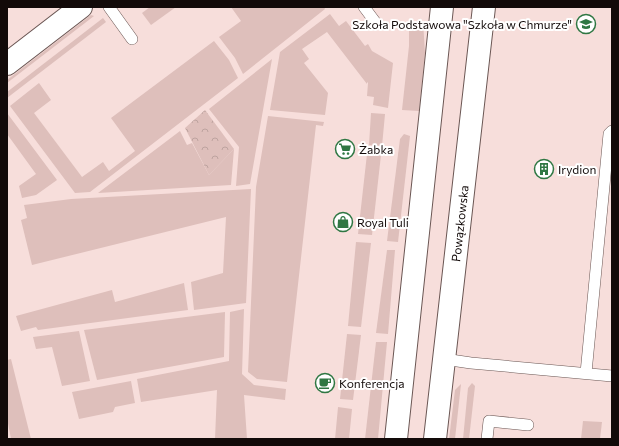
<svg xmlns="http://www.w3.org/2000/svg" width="619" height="446" font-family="Commissioner,sans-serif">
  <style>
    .grass { fill: #debfbb }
    .park { fill: url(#park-crowns) }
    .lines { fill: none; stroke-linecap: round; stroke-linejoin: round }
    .lane-casing { stroke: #6a5653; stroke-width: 12 }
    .street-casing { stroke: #6a5653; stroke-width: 24 }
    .secondary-casing { stroke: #6a5653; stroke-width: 24 }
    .lane { stroke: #fff; stroke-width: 11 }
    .street { stroke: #fff; stroke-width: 22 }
    .secondary { stroke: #fff; stroke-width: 22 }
    .labels { text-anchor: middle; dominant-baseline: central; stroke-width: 4; stroke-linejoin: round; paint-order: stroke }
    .poi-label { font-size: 12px; fill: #120a09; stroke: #fff; text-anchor: start }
    .street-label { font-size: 12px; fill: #120a09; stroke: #fff }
  </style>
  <defs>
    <pattern id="park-crowns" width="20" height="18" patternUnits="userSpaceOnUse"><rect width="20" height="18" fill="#debfbb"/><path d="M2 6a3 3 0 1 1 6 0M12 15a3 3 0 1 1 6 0" fill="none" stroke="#bda39f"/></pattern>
  </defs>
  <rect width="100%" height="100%" fill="#f7dedb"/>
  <g class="grass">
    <path d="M 150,7 L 176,7 L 151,25 L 142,13 Z"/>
    <path d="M 231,7 L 277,7 L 278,8 L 279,7 L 324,7 L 325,9 L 243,74 L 235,58 L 219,37 L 241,21 Z"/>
    <path d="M 330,14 L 339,26 L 346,21 L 365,46 L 368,44 L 372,51 L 393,63 L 388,108 L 373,105 L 374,97 L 367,96 L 368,83 L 367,82 L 367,84 L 327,32 L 302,49 L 309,59 L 304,63 L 328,93 L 325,115 L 270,110 L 280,52 Z"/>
    <path d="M 91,15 L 94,16 L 7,83 L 7,80 Z"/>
    <path d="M 103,18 L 106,22 L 7,98 L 7,92 Z"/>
    <path d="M 423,21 L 425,53 L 419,111 L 402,110 L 409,46 L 409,22 Z"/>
    <path d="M 214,41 L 229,60 L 238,78 L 90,192 L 75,193 L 10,106 L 39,83 L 51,100 L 34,113 L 82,177 L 103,162 L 109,171 L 135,151 L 111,118 Z"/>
    <path d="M 272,59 L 250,184 L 236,186 L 239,147 L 209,109 Z"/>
    <path d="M 7,113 L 57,180 L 36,195 L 22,198 L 19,186 L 36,174 L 7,134 Z"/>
    <path d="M 371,113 L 385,114 L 382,146 L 369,145 Z"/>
    <path d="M 268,116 L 324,122 L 323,126 L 316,125 L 287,382 L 257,379 L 248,372 L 256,187 Z"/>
    <path d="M 180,131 L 187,145 L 192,143 L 209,175 L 234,149 L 231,185 L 98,193 Z"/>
    <path d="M 404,134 L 410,136 L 398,242 L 387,241 L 400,139 Z"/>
    <path d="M 367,154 L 381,155 L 372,235 L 358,234 Z"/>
    <path d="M 251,189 L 246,303 L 194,310 L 191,282 L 223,273 L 226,217 L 32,265 L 21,220 L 27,218 L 24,205 L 71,199 Z"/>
    <path d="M 356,242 L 371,243 L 361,327 L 348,326 Z"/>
    <path d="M 387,250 L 395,250 L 388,334 L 376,333 Z"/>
    <path d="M 184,283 L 188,310 L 38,330 L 36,327 L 21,331 L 16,316 L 112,290 L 115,302 Z"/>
    <path d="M 244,309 L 242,374 L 254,385 L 286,389 L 285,400 L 244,395 L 247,439 L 214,439 L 215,439 L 217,390 L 141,402 L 137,379 L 229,361 L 230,312 Z"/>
    <path d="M 225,312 L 224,357 L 97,380 L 84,330 Z"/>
    <path d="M 79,331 L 90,381 L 62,386 L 52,347 L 36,349 L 33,337 Z"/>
    <path d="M 347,334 L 361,335 L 353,400 L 340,399 Z"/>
    <path d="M 376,342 L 387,342 L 378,439 L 365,439 Z"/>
    <path d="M 11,359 L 31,439 L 11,439 L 7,418 L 7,360 Z"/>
    <path d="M 131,381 L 135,403 L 115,407 L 113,412 L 79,419 L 72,392 Z"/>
    <path d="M 472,383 L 475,386 L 469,439 L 463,439 L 468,388 Z"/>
    <path d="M 461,384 L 455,439 L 449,439 L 455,390 Z"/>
    <path d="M 338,407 L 352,409 L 349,439 L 335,439 Z"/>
    <path d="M 583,421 L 602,422 L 600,439 L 581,439 Z"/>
  </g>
  <path class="park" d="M 205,110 L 234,149 L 209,175 L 185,128 Z"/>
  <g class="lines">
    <g class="lane-casing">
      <g id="lane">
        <path d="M 109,7 L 132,39"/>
        <path d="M 364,7 L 376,23"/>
        <path d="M 444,359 L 471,363 L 612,376"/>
        <path d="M 586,373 L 609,134 L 612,131"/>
        <path d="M 487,439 L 489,421 L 528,425"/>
      </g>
    </g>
    <g class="street-casing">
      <path id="street" d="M 7,64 L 81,7"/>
    </g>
    <g class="secondary-casing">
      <g id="secondary">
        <path d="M 396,439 L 442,7"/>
        <path id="s1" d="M 435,439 L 484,7"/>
      </g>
    </g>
    <use href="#lane" class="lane"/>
    <use href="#street" class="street"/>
    <use href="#secondary" class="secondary"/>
  </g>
  <defs>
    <g id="school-ring" transform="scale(1)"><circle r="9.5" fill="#fff" stroke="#2f7743" stroke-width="1.5"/><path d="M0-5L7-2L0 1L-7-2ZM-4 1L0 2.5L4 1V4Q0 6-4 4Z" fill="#2f7743"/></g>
    <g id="supermarket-ring" transform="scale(1)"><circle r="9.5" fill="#fff" stroke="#2f7743" stroke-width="1.5"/><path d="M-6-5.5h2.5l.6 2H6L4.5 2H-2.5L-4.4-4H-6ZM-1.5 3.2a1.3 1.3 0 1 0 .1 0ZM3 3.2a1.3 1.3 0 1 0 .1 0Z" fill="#2f7743"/></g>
    <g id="building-ring" transform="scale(1)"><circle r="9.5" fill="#fff" stroke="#2f7743" stroke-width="1.5"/><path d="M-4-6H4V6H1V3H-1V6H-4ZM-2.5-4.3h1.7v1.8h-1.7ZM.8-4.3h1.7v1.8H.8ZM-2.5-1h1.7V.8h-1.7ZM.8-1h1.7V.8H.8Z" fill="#2f7743"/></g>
    <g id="shop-ring" transform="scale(1)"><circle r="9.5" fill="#fff" stroke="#2f7743" stroke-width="1.5"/><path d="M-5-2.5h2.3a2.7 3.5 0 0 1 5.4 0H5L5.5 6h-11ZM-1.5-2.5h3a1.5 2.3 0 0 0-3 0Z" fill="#2f7743"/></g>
    <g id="cafe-ring" transform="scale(1)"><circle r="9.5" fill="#fff" stroke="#2f7743" stroke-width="1.5"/><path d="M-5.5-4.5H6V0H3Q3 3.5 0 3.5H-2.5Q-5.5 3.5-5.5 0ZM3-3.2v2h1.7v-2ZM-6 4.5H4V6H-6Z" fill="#2f7743"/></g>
  </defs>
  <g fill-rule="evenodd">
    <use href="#school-ring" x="586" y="24"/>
    <use href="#supermarket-ring" x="345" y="149"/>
    <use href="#building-ring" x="544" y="169"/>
    <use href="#shop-ring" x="343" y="222"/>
    <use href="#cafe-ring" x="325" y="383"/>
  </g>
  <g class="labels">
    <g class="poi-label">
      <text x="572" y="24" text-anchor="end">Szkoła Podstawowa "Szkoła w Chmurze"</text>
      <text x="359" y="149">Żabka</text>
      <text x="558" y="169">Irydion</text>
      <text x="357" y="222">Royal Tuli</text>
      <text x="339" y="383">Konferencja</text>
    </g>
    <g class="street-label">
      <text stroke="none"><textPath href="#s1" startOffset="217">Powązkowska</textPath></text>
    </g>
  </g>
  <rect width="619" height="446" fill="none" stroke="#120a09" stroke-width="16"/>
</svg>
